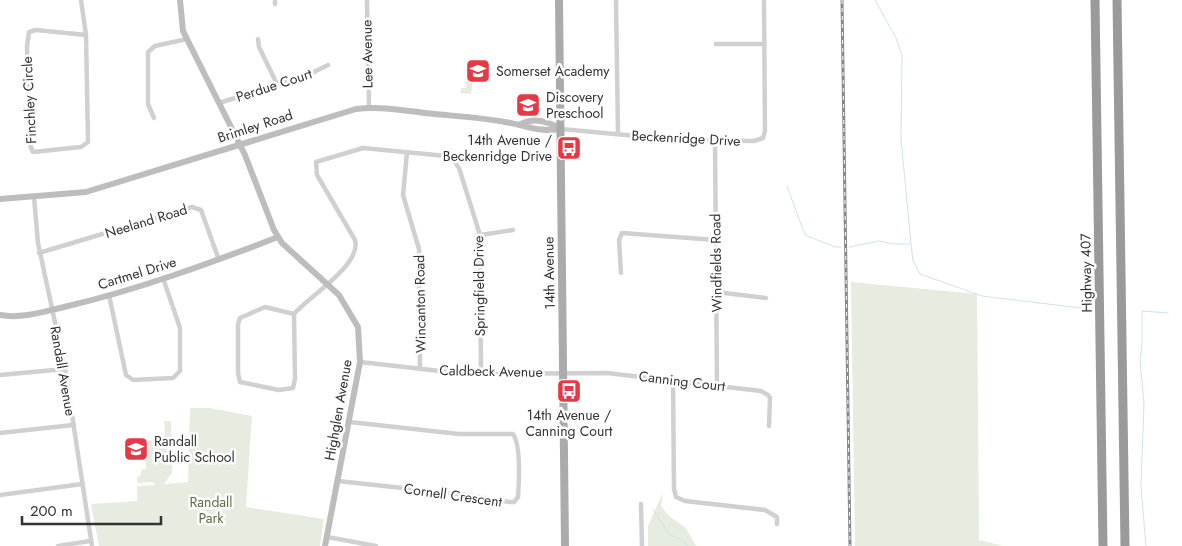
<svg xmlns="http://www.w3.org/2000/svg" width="1182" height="546" font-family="Jost,sans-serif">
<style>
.green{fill:#e6ecdf}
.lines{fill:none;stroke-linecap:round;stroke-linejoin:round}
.stream{stroke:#cfe2ee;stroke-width:1}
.street{stroke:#d0d0d0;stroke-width:4.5}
.secondary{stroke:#bdbdbd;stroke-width:6}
.primary{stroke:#ababab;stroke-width:8}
.highway{stroke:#9a9a9a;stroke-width:9}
.rail-casing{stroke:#888;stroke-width:3}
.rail{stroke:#fff;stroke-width:1;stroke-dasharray:4;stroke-linecap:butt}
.labels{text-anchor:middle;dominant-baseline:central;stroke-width:5;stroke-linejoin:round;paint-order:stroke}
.street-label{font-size:14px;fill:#333;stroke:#fff}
.poi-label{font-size:14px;fill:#333;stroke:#fff;text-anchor:start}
.park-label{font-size:14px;fill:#56703f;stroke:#fff}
</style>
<rect width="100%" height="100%" fill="#fff"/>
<!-- green -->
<g class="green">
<polygon points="473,63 481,64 481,81 473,81 471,94 460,93 461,88 466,88 467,65 472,65"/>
<polygon points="851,282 977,294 979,540 1004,546 855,546"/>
<polygon points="190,408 210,408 252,416 246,507 324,519 320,546 99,546 91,504 137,501 137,486 155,485 153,482 137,483 137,477 140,476 142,469 146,469 145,441 163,439 165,435 164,421 171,421 172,473 164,484 188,482"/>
<polygon points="663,492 661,506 669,516 686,528 696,546 648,546 648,526"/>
</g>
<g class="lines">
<!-- stream -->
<g class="stream">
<polyline points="875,0 896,38 902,55 901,139 911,244 913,261 920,274 982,296 1081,308"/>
<polyline points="787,186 805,235 835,247 841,247"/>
<polyline points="849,247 879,241 893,244 910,244"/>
<polyline points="653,510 670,535 683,540 687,546"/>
<polyline points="1146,546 1141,487 1144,403 1140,360 1142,345 1142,311 1168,313"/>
</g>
<!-- street -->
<g class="street">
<polyline points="81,0 86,35 88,142 81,147 33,152 30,145 27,46 29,32 36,30 86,35"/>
<polyline points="275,0 275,4"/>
<polyline points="367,0 369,107"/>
<polyline points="616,0 618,134"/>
<polyline points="258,39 259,47 277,84"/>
<polyline points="716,44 764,44"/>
<polyline points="219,103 308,75 328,65"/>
<polyline points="154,118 148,104 148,52 155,46 187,39"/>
<polyline points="561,129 680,140 754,141 763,138 765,131 764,0"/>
<polyline points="715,141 717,385"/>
<polyline points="407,152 403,195 419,249 420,369"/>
<polyline points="34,197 38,243 65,369 92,546"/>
<polyline points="480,235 513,230"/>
<polyline points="39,253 192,207 201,210 219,260"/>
<polyline points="621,273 619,240 622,233 716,240"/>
<polyline points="716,292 766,298"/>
<polyline points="109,295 126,375 133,380 173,378 180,371 180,328 163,278"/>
<path d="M294,314L265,307L240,318L238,324V373L240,382L279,390L293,388L295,378L294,314C309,296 362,265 355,240L317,175L316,162L363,148L446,156L452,158L459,168L480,235L481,372"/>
<polyline points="360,362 467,374 607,373 761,391 768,395 770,398 769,426"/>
<polyline points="0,375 65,369"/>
<polyline points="673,380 674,489 676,497 685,501 765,510 777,517 777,524"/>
<polyline points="0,433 73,425"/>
<path d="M338,481L467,495L509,502H514L518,497C519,482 521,445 513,434H459L350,422"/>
<polyline points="0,495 82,484"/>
<polyline points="641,504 642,546"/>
<polyline points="327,537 376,546"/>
<polyline points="58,546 90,541"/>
</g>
<!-- secondary -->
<g class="secondary">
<polyline points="180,0 183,31 245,155 274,230 282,243 339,295 358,327 360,362 325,546"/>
<path d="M521,124C534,117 549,122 561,129"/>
<path d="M0,199L86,192L356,109C379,106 402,110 425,113C451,116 478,117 505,122C525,125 540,133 561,129"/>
<path d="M0,315C21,319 43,312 64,307C137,290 208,264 278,237"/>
</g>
<!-- primary -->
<polyline class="primary" points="559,0 565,546"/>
<!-- highway -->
<g class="highway">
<polyline points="1095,0 1103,546"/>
<polyline points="1117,0 1125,546"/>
</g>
<defs>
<polyline id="rail" points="842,0 850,546"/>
</defs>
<!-- rail casing -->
<use href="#rail" class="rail-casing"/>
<!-- rail -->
<use href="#rail" class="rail"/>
</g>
<!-- icons -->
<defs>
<symbol id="school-square" viewBox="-11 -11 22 22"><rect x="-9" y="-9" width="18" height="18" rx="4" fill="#e63946" stroke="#fff"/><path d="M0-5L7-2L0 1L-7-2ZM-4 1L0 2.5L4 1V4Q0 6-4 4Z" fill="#fff"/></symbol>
<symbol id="bus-square" viewBox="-11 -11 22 22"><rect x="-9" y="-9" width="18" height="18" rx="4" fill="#e63946" stroke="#fff"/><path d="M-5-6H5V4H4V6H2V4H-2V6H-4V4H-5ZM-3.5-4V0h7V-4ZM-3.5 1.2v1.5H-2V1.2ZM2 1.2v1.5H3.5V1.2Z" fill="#fff"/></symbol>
</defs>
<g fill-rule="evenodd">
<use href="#school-square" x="464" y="57" width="28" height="28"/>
<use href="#school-square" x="514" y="91" width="28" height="28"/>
<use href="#bus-square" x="555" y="134" width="28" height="28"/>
<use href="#bus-square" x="555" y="377" width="28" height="28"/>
<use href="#school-square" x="122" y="435" width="28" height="28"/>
</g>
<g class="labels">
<!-- street labels -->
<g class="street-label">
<text transform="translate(367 54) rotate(-91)">Lee Avenue</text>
<text transform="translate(274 85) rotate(-18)">Perdue Court</text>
<text transform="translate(29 100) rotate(-93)">Finchley Circle</text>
<text transform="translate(255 126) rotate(-18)">Brimley Road</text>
<text transform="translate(686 138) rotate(3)">Beckenridge Drive</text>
<text transform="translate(146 221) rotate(-17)">Neeland Road</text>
<text transform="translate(716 263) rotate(-91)">Windfields Road</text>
<text transform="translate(137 273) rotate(-17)">Cartmel Drive</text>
<text transform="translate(549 273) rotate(-91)">14th Avenue</text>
<text transform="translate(1086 273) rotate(-91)">Highway 407</text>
<text transform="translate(479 286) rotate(-91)">Springfield Drive</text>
<text transform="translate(420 304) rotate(-91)">Wincanton Road</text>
<text transform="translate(63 371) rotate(80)">Randall Avenue</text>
<text transform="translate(491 371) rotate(1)">Caldbeck Avenue</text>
<text transform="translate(682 381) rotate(7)">Canning Court</text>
<text transform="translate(338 410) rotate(-80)">Highglen Avenue</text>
<text transform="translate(453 495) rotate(8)">Cornell Crescent</text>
</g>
<!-- poi labels -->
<g class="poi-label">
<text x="496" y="71">Somerset Academy</text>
<text x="546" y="97">Discovery<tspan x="546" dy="16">Preschool</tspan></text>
<text x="552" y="140" text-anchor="end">14th Avenue /<tspan x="552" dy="16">Beckenridge Drive</tspan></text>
<text x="569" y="415" text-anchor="middle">14th Avenue /<tspan x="569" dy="16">Canning Court</tspan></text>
<text x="154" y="441">Randall<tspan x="154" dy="16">Public School</tspan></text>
</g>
<!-- park labels -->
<g class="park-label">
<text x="211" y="502">Randall<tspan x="211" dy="16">Park</tspan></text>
</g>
</g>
<!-- scale -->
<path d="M22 516v8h139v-8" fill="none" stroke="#333333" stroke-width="2.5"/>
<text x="30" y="516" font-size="15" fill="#333333" stroke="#ffffff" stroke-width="4" paint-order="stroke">200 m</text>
</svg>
